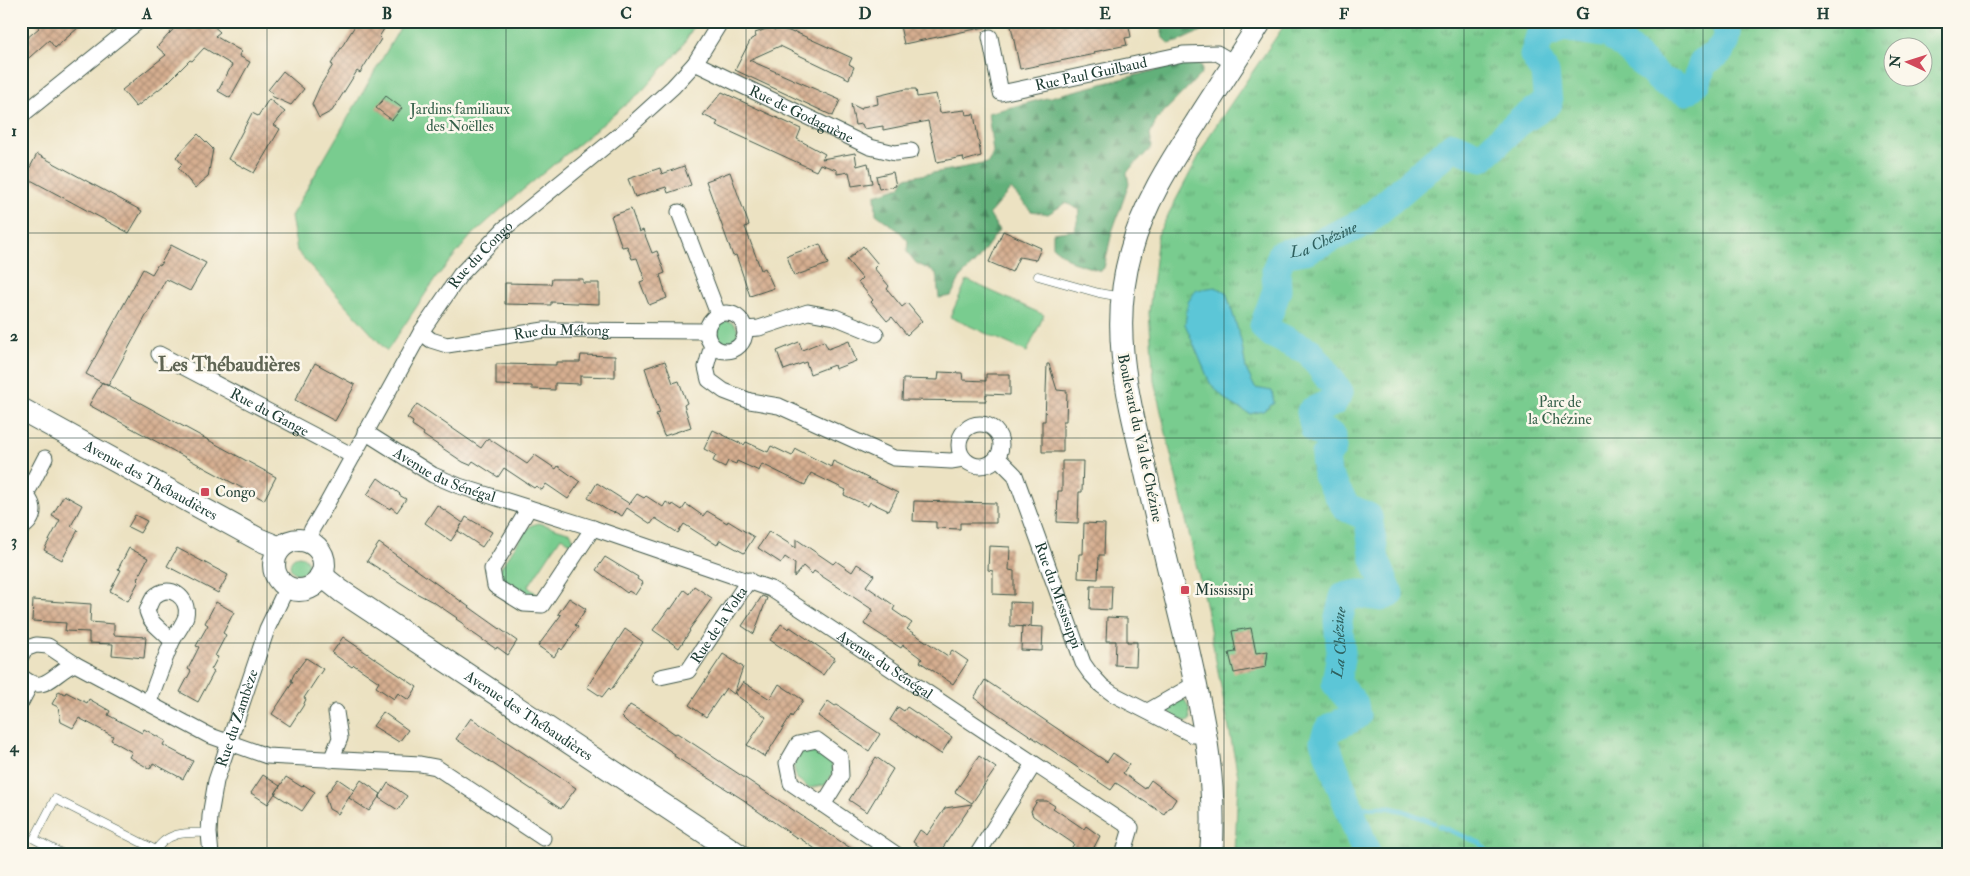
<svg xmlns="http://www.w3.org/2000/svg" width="1970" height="876" font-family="'IM FELL Double Pica',serif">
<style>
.green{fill:#79cc8f;stroke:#4c8462}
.forest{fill:url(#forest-firs);stroke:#407657}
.park{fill:url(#park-tufts);stroke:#4c8462;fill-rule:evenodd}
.water{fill:#5cc6d7;stroke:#3e8286}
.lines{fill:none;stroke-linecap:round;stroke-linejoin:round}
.stream{stroke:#5cc6d7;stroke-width:5}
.river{stroke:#5cc6d7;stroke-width:29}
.building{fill:url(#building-cross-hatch)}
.lane-casing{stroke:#3e5649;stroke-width:9}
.street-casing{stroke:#3e5649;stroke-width:17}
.secondary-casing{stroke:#3e5649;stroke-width:24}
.lane{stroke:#fff;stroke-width:8}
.street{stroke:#fff;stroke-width:15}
.secondary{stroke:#fff;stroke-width:22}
.grid{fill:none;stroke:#1f3d34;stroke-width:1;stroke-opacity:0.55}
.poi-dot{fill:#d1495b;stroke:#fbf7ec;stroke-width:2}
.labels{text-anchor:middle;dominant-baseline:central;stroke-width:5;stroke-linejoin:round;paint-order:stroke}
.street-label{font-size:15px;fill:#1f3d34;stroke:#fbf7ec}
.park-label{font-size:15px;fill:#36614b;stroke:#fbf7ec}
.poi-label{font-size:15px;fill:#1f3d34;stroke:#fbf7ec;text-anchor:start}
.water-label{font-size:16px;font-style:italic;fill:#2e5f5d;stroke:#fbf7ec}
.district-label{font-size:20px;font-weight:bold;fill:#5f6554;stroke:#fbf7ec}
.neatline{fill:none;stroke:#1f3d34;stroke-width:2}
.grid-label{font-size:16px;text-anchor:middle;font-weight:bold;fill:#1f3d34}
</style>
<defs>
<pattern id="forest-firs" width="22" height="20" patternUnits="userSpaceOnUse" patternTransform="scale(1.25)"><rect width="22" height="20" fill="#62b07a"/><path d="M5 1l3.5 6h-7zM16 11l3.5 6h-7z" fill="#509065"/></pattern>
<pattern id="park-tufts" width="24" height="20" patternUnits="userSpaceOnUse" patternTransform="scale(1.25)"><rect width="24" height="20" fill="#79cc8f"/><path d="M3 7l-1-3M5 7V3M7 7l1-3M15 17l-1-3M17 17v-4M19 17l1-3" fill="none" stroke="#63a776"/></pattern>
<pattern id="building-cross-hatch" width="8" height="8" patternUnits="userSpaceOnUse" patternTransform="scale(1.25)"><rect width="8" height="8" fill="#d6ae90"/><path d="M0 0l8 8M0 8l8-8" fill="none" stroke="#ad8f76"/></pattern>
</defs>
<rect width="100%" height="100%" fill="#fbf7ec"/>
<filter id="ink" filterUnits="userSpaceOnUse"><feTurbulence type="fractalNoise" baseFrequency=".02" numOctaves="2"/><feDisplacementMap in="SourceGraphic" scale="10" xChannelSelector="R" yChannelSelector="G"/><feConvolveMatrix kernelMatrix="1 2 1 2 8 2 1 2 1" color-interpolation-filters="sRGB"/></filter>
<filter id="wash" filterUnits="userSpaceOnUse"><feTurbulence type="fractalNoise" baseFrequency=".0096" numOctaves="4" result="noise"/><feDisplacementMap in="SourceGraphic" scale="20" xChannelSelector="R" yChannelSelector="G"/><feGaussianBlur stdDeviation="1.12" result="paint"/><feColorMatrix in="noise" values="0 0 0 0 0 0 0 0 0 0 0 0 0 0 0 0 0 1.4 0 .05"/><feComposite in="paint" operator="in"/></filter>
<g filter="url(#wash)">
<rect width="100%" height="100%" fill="#ece2c2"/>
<!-- green -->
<g class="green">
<polygon points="404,21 697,21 681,48 641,92 518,194 470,237 436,278 387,351 297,251 291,216"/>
<polygon points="967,280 1044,315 1027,352 950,317"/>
<circle cx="726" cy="333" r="12"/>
<polygon points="539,523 571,533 574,541 572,544 561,537 528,587 538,595 536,597 528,599 500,580 498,572 526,530 532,525"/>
<circle cx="299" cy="565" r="9"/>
<path d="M1185,700L1189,708L1190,720L1187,722L1173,716L1169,711C1170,705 1179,700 1185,700Z"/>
<polygon points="816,748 831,759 833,773 825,785 809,788 796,778 793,763 802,751"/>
</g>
<!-- forest -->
<g class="forest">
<polygon points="1160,21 1224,21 1177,42 1169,44 1163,38"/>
<path d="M1192,61L1202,66V73L1157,119L1150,134L1152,147C1144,157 1134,162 1127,173L1129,184L1112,232L1104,268L1101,271L1072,262L1053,247V233L1075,230L1080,210L1066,203L1048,214L1031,211L1011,189L989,214L999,230L976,262L960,278L951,296L939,298L936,273L916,263L907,252L908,241L900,232L876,214L875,195L900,187L905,178L988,163L993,152L988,113Z"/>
</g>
<!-- park -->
<path class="park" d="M1287,21H1949V855H1235L1238,776L1205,603L1154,381L1149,313L1158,234L1211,133ZM1892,48H1922V78H1892Z"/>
<!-- water -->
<polygon class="water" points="1215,287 1226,292 1241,340 1246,369 1255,388 1272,391 1274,403 1263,411 1250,414 1228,402 1210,383 1185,324 1188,302 1196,290"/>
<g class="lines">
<!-- stream -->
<g class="stream">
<polyline points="1350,808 1386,807 1404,811 1434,823"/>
<polyline points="1439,826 1480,843 1490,855"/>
</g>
<!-- river -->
<path class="river" id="s1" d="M1367,855L1324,741L1328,730C1337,723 1347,722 1356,716L1354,704L1336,683L1341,653L1338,621L1344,597L1359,594L1381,597L1389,594L1375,559L1368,517L1346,507L1327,475L1325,456L1332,448V436L1315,430L1311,412L1333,402L1339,392L1310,352L1269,332L1264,326L1277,290L1276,271L1282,254L1305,250L1365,222L1453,146L1482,157L1519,122L1548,103L1545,73L1534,55L1540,36L1563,27L1609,34L1625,46L1662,81L1686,91L1697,82L1703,62C1723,52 1729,44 1727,21"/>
</g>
<g id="blocks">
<!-- building -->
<g class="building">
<polygon points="33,21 86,21 55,48 49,40 21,65 21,43 39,28"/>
<polygon points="181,21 208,21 220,32 215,36 241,51 239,56 250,62 230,98 218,91 232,65 204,48 192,61 190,60 167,83 136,107 122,90 166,55 157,47"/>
<polygon points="358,21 389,21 379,37 381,39 360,73 357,71 332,111 319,118 312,104 320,86 333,65 331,64"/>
<polygon points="915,21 985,21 985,27 904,44 900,26"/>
<polygon points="1010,21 1128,21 1131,37 1125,38 1127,45 1094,52 1095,54 1020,69"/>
<polygon points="772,27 774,30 781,28 794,33 795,32 852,58 849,64 854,67 849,79 780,46 749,60 840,100 833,116 735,70 751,39 756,37 755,33"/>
<polygon points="283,71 304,89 291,105 271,96 273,93 268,90"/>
<polygon points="906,89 916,89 917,97 936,94 940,113 965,110 966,115 974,114 981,156 964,161 963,157 937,162 928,121 883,130 883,126 864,129 862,124 855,125 851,104 861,109 862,107 878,104 877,96"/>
<polygon points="722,92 801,129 797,139 825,154 822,159 855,153 857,166 868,163 872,183 852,186 849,172 837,174 837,170 820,164 816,171 716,125 718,122 703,115"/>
<polygon points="386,96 402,108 392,120 376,108"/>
<polygon points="269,99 285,112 274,125 280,129 254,173 228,159 252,113 258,116"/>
<polygon points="198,134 213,149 208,177 195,188 178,168 182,164 176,157"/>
<polygon points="37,154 142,211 129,233 25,177"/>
<polygon points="684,166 691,185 668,193 666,187 635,197 628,179 660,168 662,174"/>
<polygon points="730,172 749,225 745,227 761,270 765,268 774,288 750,296 736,255 733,256 706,181"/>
<polygon points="893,172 896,186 879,189 876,176"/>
<polygon points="631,209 639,232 643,230 652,253 657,251 665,273 660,275 667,298 649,305 640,282 645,280 637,258 632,259 627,246 622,247 611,216"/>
<polygon points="1003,231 1041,248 1036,260 1019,257 1012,272 989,262"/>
<polygon points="820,244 828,264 794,276 787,256"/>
<polygon points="171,245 206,263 190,291 166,279 108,386 86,374 143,269 152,274 158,264 160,265"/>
<polygon points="863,246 878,264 874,268 889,286 887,289 902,307 907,303 922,321 907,335 892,317 887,321 871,302 873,300 858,282 862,278 847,260"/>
<polygon points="552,279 583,279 583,283 599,283 599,304 551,302 551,305 505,304 505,283 551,284"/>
<polygon points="824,341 828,349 849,341 856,361 835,369 834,365 810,374 806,362 784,370 777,351 799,342 802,350"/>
<polygon points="581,355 615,356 615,377 580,376 580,384 555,383 555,390 532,389 532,386 496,385 496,364 556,365 556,362 580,362"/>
<polygon points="665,361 673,383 679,381 687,403 684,405 691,427 664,436 656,414 660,413 645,368"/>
<polygon points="315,363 355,385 335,421 295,400"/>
<polygon points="1047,364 1049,364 1057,390 1067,391 1066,421 1063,421 1063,452 1042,452 1042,421 1045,421"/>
<polygon points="939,372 962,373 963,380 986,381 986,374 1010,374 1010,395 986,394 986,401 902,400 903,379 938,380"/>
<polygon points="102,382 276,477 264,500 89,405"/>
<polygon points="417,404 481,448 488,438 527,464 535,455 556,469 558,466 580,482 568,499 546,484 542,490 536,486 534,488 504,468 498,477 473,461 470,465 463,462 423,435 424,433 412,425 413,422 407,418"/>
<polygon points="713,430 744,445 746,442 768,452 771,446 792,456 796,449 831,467 833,461 898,493 889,511 870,502 868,506 844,495 846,490 811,473 805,485 762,464 759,471 737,461 736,464 728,461 725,467 713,461 716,455 704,449"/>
<polygon points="1062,461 1083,461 1082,492 1079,492 1078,523 1057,522 1058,491 1062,491"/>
<polygon points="378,478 400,494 399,495 406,499 397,512 391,507 390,509 367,495"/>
<polygon points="597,483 630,504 628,506 637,494 644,498 646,496 663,507 666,502 672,506 673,504 682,510 686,504 703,516 707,511 727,523 728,521 754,537 744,553 720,540 717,545 684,524 678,533 655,518 651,524 627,508 622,516 615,512 614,513 607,510 588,498"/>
<polygon points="64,495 82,505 71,526 78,530 62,560 44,550 60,520 52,516"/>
<polygon points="914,501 996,503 996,523 960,523 960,529 936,528 936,522 913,521"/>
<polygon points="437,505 463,523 466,517 492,532 482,547 458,531 462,524 451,541 425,523"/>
<polygon points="135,515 147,521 140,533 128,527"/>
<polygon points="1084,523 1105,524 1104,555 1099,555 1098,579 1078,578 1079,554 1083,554"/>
<polygon points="769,531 796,548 796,539 833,564 836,561 852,572 857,564 874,575 866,586 895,606 893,610 912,623 907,629 948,656 952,650 968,661 953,684 920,662 922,659 903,645 901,648 864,624 873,610 814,571 812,574 803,566 794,577 795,564 785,557 781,563 758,548"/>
<polygon points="379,543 517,641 508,655 497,647 496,649 464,627 465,625 456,619 457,618 435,603 418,594 367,561"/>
<polygon points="989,546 1010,547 1009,570 1014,571 1014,595 993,594 993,571 988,570"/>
<polygon points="129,548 148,558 137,579 139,581 128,601 110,591 121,570 118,569"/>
<polygon points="177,548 228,575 218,593 167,566"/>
<polygon points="605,557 638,577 637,579 643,583 635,595 629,591 627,593 596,570"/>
<polygon points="694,586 712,598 689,630 690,631 679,648 653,630 669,608 671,609 684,590 689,594"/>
<polygon points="1091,586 1112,586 1111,610 1090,609"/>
<polygon points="762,596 767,598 754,634 742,626"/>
<polygon points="569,598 586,609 575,625 578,627 562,650 560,648 554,657 538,646 561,615 558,614"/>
<polygon points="33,600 91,604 90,622 114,624 114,635 146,637 144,658 112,655 113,644 89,643 89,632 65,631 66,623 32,621"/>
<polygon points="216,602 234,612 223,633 226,635 215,656 218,657 211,670 214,672 198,702 180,692 191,671 188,669 199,647 196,646 208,625 205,623"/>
<polygon points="1010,602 1032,603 1031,627 1010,626"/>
<polygon points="1107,617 1127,618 1127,642 1137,642 1136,666 1115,665 1116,641 1106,641"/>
<polygon points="781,624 789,629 790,627 835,658 823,675 770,640"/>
<polygon points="1022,626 1043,627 1042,651 1021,650"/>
<polygon points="1251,628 1256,653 1268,651 1266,667 1234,673 1229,653 1236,652 1232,631"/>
<polygon points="625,629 643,642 611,690 609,688 602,697 587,687"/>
<polygon points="343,637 417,687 409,700 398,693 394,699 376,687 379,682 354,665 352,667 332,653"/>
<polygon points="723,654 743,667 734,694 726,688 706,717 689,705"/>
<polygon points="306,658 323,669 304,698 306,699 303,706 290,726 272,714 293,682 291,681 294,674"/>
<polygon points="985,680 1107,762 1113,753 1129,764 1123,773 1145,789 1151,780 1176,799 1171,807 1168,808 1164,814 1116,783 1111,790 989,708 974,698"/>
<polygon points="743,682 770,699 779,684 803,700 792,717 791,715 765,757 747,745 766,717 735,694"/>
<polygon points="59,691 65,694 66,692 87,703 89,699 110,711 108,715 142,733 144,729 165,741 163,745 193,761 183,779 153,763 150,769 129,757 132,752 111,740 113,736 79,718 73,728 61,722 58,707 52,704"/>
<polygon points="828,701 835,706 837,705 880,734 869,751 818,716"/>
<polygon points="630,705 648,715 675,734 677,733 861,855 824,855 798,837 797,838 746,803 747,802 685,763 674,756 675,754 627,722 622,717"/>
<polygon points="898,707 904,711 907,707 952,737 941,754 890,720"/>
<polygon points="383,712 408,730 399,742 373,726"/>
<polygon points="471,718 576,788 561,809 456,739"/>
<polygon points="979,756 996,768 972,803 955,792"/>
<polygon points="876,757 893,769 867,812 849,800"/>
<polygon points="263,775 280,786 268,804 251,793"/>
<polygon points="286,777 302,787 304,785 315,792 302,811 275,794"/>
<polygon points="338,779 354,790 338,814 329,809 325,796"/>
<polygon points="361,780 381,794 369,811 349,798"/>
<polygon points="388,783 407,796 398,810 379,798"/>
<polygon points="1037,801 1047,801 1055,806 1053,808 1084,829 1086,826 1100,836 1090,855 1067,855 1074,844 1033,816 1031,811"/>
<polygon points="972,804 938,855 931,855 913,842 920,830 927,835 945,808"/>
</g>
</g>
</g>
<g filter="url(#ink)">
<use href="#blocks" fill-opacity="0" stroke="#3e5649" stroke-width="1"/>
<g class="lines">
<defs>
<g id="lane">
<polyline points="1038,276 1099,293 1121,297"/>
<polyline points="65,855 34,839 55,799 156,850"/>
<path d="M153,855C165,831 186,832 209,833"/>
</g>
<g id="street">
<path id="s2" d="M990,37L1001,93L1183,54L1217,53L1234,63"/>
<path id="s3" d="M695,63L870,147L895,153L911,151"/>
<polyline points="21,116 139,21"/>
<polyline points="679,212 718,314"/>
<circle cx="726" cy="332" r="19"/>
<polyline points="744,329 759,328 808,312 835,317 876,334"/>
<path id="s4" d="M421,332L431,340L447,345L544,330L707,331"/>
<polyline points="712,345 706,367 709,380 724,391 750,401 779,406 894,458 951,461 963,459"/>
<path id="s5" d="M159,354L353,456"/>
<circle cx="980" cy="445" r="21"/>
<path id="s6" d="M365,432L433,475L459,486L593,528L771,589L1131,828L1123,855"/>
<path id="s7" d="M998,458L1015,475L1083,663L1090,673L1102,686L1113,694L1193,735H1206"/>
<path d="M21,492C37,501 37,520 21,528"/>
<polyline points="23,493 30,487 45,458"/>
<polyline points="529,508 492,569 495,586 524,604 542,605 593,528"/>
<path id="s8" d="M307,541L312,529L325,507L421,332L460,275L505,228L630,126L673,87L695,63L721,21"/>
<polyline points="21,656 25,649 36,645 48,646 75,664 208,735 267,756 420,764 436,767 543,838"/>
<path d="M21,676C45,698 55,670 75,664"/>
<path id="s9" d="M660,677L688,671L749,580"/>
<polyline points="21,702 31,683"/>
<path d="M149,702C156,683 163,663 171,644C175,634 183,626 186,616C190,598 169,582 154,597C151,600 149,607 147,611C151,626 164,630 172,642"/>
<polyline points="1148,711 1195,684"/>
<polyline points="331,760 340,738 336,712"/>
<polyline points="823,805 841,776 840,757 817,740 798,744 787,763 791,783 897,855"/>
<path id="s10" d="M211,855L209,833L210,816L216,781L267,629L287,587"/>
<polyline points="977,855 1034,764"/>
</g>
<g id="secondary">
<path id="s11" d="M21,409L258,539L280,548"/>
<circle cx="299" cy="565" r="25"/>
<path id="s12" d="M321,575L341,591L739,855"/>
<path d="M1211,855C1218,779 1201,706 1184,632C1171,579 1158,526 1146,473C1128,397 1109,329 1131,251C1144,203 1170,163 1197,121C1218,88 1240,55 1261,21"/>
</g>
</defs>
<!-- lane casing -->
<use href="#lane" class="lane-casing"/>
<!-- street casing -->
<use href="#street" class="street-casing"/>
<!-- secondary casing -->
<use href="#secondary" class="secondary-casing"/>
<!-- lane -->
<use href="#lane" class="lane"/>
<!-- street -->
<use href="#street" class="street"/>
<!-- secondary -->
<use href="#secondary" class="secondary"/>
</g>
</g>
<!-- grid -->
<path class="grid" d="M267,21V855M506,21V855M746,21V855M985,21V855M1224,21V855M1464,21V855M1703,21V855M21,233H1949M21,438H1949M21,643H1949"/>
<!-- markers -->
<g class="poi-dot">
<rect x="200" y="487" width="10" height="10" rx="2.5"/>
<rect x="1180" y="585" width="10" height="10" rx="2.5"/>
</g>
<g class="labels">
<!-- street labels -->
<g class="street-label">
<text stroke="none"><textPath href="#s2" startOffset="149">Rue Paul Guilbaud</textPath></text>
<text stroke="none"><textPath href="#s3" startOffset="118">Rue de Godaguène</textPath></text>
<text stroke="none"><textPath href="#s8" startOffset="336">Rue du Congo</textPath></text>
<text stroke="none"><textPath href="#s4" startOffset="145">Rue du Mékong</textPath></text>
<text stroke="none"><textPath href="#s5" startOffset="125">Rue du Gange</textPath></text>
<text transform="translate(1140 438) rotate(78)">Boulevard du Val de Chézine</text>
<text stroke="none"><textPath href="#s6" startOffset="91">Avenue du Sénégal</textPath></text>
<text stroke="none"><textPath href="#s11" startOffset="148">Avenue des Thébaudières</textPath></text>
<text stroke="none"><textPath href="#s7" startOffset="152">Rue du Mississippi</textPath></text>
<text stroke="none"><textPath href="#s9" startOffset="84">Rue de la Volta</textPath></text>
<text stroke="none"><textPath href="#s6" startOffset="574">Avenue du Sénégal</textPath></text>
<text stroke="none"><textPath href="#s12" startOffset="251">Avenue des Thébaudières</textPath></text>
<text stroke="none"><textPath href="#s10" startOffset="141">Rue du Zambèze</textPath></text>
</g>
<!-- park labels -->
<g class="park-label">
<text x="460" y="109">Jardins familiaux<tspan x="460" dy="17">des Noëlles</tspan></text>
<text x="1560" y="402">Parc de<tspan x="1560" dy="17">la Chézine</tspan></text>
</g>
<!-- poi labels -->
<g class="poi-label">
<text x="215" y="492">Congo</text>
<text x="1195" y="590">Mississipi</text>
</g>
<!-- water labels -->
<g class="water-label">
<text stroke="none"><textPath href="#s1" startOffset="816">La Chézine</textPath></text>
<text stroke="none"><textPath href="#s1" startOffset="246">La Chézine</textPath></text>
</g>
<!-- district labels -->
<g class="district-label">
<text x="229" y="364">Les Thébaudières</text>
</g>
</g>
<!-- margin -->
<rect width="1970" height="876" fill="none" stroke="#fbf7ec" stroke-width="55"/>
<!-- north arrow -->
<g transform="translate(1908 62) rotate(274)"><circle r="24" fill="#fbf7ec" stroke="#a3ada2"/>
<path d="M0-4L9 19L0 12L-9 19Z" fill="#d1495b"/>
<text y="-8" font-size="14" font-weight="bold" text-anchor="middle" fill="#1f3d34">N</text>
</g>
<rect x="28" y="28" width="1914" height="820" class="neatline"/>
<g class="grid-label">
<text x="147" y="19">A</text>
<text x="387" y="19">B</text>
<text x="626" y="19">C</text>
<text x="865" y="19">D</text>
<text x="1105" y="19">E</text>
<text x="1344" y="19">F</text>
<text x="1583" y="19">G</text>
<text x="1823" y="19">H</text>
<text x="14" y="136">1</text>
<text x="14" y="341">2</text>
<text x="14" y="546">3</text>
<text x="14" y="752">4</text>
</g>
</svg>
